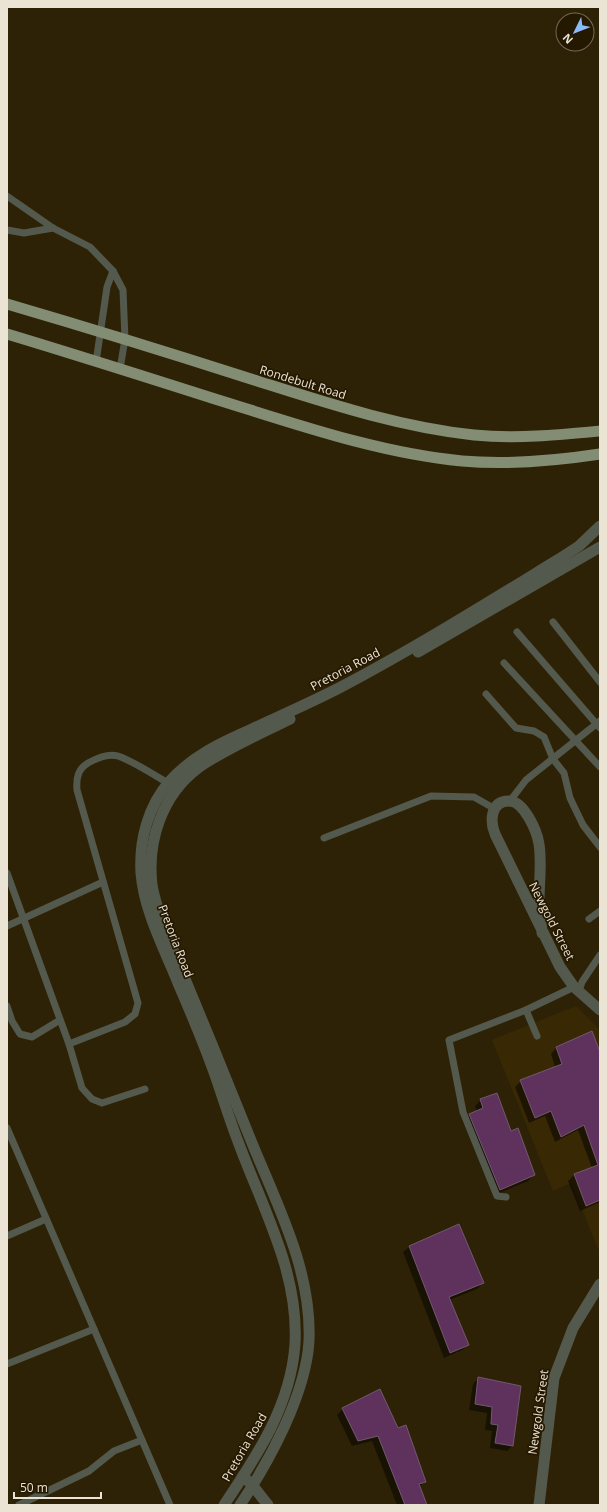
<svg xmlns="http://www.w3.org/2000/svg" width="607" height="1512" font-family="'Open Sans',sans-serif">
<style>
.built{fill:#382904}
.shadow{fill:#0007}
.building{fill:#5f325e;stroke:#70596f}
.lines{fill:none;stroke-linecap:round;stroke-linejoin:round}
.service{stroke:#53594c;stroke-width:7}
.minor{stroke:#53594c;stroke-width:11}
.tertiary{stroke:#53594c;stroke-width:11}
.primary{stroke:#828d74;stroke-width:11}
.labels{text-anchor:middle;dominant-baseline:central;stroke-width:3.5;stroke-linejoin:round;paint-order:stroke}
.street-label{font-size:12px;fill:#ebe3d3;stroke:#241800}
</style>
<rect width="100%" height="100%" fill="#2e2206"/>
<!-- built -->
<polygon class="built" points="576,1006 600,1030 600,1253 571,1183 553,1191 492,1040"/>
<!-- shadow -->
<g class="shadow">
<polygon points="556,1048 600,1055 600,1202 580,1211 568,1181 574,1175 592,1168 578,1130 555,1142 545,1116 529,1123 515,1087 521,1081 555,1067 551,1054"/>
<polygon points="481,1100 511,1132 534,1175 528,1181 494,1195 464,1120 470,1114 477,1112 475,1106"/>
<polygon points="458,1226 483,1283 477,1289 449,1300 468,1344 462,1350 444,1358 403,1252 409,1247"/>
<polygon points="479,1378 512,1446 507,1451 490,1448 492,1431 485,1430 487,1413 469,1410 473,1384"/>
<polygon points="343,1409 398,1430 425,1482 419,1487 426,1505 397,1505 372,1441 352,1446 337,1415"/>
</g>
<!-- building -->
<g class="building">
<polygon points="592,1031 600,1052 600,1200 586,1206 574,1174 598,1165 584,1125 561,1137 551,1111 535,1118 520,1080 562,1064 556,1047"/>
<polygon points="497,1093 511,1131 518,1128 535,1175 500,1190 469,1114 483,1108 480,1099"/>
<polygon points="459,1224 484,1283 449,1297 469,1345 450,1353 409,1246"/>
<polygon points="478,1377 521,1386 513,1446 495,1443 498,1425 491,1424 492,1407 475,1404"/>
<polygon points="380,1389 398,1428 406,1425 426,1482 419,1484 427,1505 405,1505 378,1436 358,1441 342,1408"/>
</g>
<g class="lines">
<!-- service -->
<g class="service">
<polyline points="7,196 53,228 90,247 113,271 123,290 125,339 120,369"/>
<polyline points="7,230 24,233 53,228"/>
<polyline points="96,362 107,287 113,271"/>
<polyline points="553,622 600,682"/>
<polyline points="517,632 600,728"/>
<polyline points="504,663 600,767"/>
<polyline points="486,694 516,728 534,731 544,737 553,759 564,773 570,798 583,825 600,847"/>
<polyline points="510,801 526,780 600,721"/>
<polyline points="324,838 431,796 474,797 495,809"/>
<polyline points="7,873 69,1044 82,1088 92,1099 102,1103 145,1089"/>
<polyline points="589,919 600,911"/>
<polyline points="7,926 103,882"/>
<polyline points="579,991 582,982 600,955"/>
<polyline points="7,1006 12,1021 20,1034 32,1037 60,1020"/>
<polyline points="537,1036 526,1010 574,987"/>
<path d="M69,1044L125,1022L135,1014L138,1003L77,790C76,778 78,769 88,763C97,758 108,753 118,756C135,762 152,774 168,783"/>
<polyline points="7,1128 170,1505"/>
<polyline points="506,1197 497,1196 463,1112 449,1040 526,1010"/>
<polyline points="7,1236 46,1219"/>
<polyline points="7,1364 94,1329"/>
<polyline points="19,1505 89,1471 114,1451 142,1440"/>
</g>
<!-- minor -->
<g class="minor">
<path d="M542,933C541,923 540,913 539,902C539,883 542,863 539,844C537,831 524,801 509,801C490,801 490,822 495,834L560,967L574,987L600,1010"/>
<polyline points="243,1476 253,1486 268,1505"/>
<polyline points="539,1505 554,1378 573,1328 600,1284"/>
</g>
<!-- tertiary -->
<g class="tertiary">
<polyline points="418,652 600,547"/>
<path d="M224,1505C257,1456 291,1405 295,1344C299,1273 263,1209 239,1144C230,1121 223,1098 215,1075C204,1044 191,1013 178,983C164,948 144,911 141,873C139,840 148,806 170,781C192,756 222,742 252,729C282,715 312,702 341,687C415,648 487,603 559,559L579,546L600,526"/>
<path d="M240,1505C269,1462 306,1394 309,1341C312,1269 276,1203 250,1138C221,1066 192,995 162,923C159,910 154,898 152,885C147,841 162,795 198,768C223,750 262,733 290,719"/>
</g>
<!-- primary -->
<g class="primary">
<path d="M7,304C89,328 170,353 251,379C324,402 398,427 474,435C517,439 558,435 600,431"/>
<path d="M7,334C77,355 146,377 215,399C296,424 378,453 462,461C508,465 554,461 600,454"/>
</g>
</g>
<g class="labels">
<!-- street labels -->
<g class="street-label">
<text transform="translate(303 382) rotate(17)">Rondebult Road</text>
<text transform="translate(345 669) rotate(-28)">Pretoria Road</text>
<text transform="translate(552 921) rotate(63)">Newgold Street</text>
<text transform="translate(176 941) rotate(69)">Pretoria Road</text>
<text transform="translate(538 1412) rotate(-82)">Newgold Street</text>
<text transform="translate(244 1447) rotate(-60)">Pretoria Road</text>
</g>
</g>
<!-- border -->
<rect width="607" height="1512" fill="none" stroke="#ebe3d3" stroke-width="16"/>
<!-- north arrow -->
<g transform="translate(575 32) rotate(227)"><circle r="19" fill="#241800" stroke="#746954"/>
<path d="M0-3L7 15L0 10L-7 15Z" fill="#8abafc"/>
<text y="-6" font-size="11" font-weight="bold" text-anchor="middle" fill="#ebe3d3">N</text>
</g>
<!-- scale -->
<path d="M14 1492v6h87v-6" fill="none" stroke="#ebe3d3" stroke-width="2"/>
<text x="20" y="1492" font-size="12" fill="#ebe3d3" stroke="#241800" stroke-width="3" paint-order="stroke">50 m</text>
</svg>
